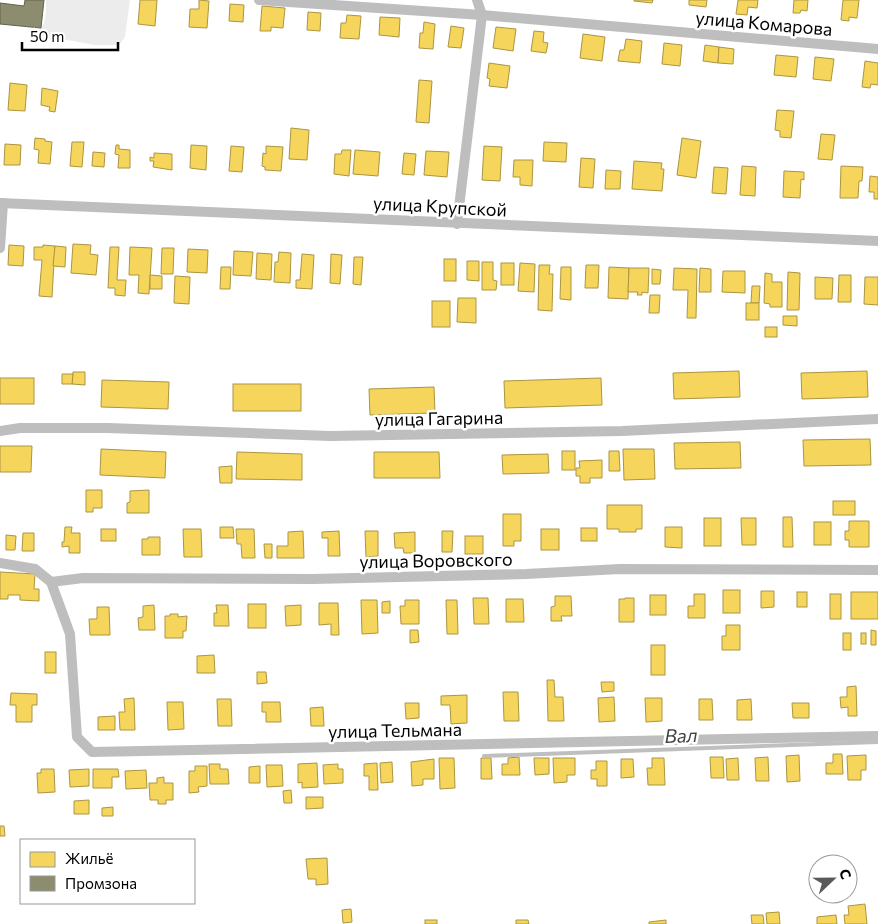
<svg xmlns="http://www.w3.org/2000/svg" width="878" height="924" font-family="Commissioner,sans-serif">
<style>
.green{fill:#ececec}
.homes{fill:#f6d55c;stroke:#ac9540}
.industry{fill:#8c8c6e;stroke:#62624d}
.lines{fill:none;stroke-linecap:round;stroke-linejoin:round}
.stream{stroke:#bfbfbf;stroke-width:4}
.street{stroke:#bebebe;stroke-width:10}
.labels{text-anchor:middle;dominant-baseline:central;stroke-width:5;stroke-linejoin:round;paint-order:stroke}
.street-label{font-size:18px;fill:#000;stroke:#fff}
.water-label{font-size:19px;font-style:italic;fill:#444;stroke:#fff}
</style>
<rect width="100%" height="100%" fill="#fff"/>
<!-- green -->
<path class="green" d="M46,0H130L125,37L119,45H94L35,34C47,27 46,12 46,0Z"/>
<!-- homes -->
<g class="homes">
<polygon points="140,0 157,0 155,26 138,24"/>
<polygon points="199,0 209,1 207,28 189,27 190,9 199,9"/>
<polygon points="634,0 653,0 652,3 634,1"/>
<polygon points="689,0 707,0 706,7 689,5"/>
<polygon points="738,0 758,0 757,8 748,7 747,15 736,14"/>
<polygon points="794,0 808,0 807,11 801,10 800,13 793,13"/>
<polygon points="843,0 859,0 857,18 849,17 849,21 841,20"/>
<polygon points="230,4 244,5 243,22 229,21"/>
<polygon points="262,6 285,8 283,28 271,27 271,31 260,31"/>
<polygon points="308,12 321,13 320,31 307,30"/>
<polygon points="347,15 361,16 359,39 340,38 341,23 346,23"/>
<polygon points="380,17 400,18 399,37 379,35"/>
<polygon points="424,22 435,24 433,49 419,48 420,33 423,33"/>
<polygon points="451,26 464,28 461,48 448,47"/>
<polygon points="496,27 516,29 513,51 493,48"/>
<polygon points="534,31 544,32 543,42 548,43 546,53 531,51"/>
<polygon points="583,34 605,37 602,61 580,58"/>
<polygon points="626,39 642,41 640,63 618,61 620,50 624,50"/>
<polygon points="664,43 682,45 680,66 662,64"/>
<polygon points="705,45 719,47 718,63 703,61"/>
<polygon points="719,47 734,49 733,64 718,63"/>
<polygon points="776,55 798,57 796,77 774,75"/>
<polygon points="815,57 834,59 831,81 813,79"/>
<polygon points="865,61 878,63 878,85 871,84 870,88 862,87"/>
<polygon points="489,63 510,66 507,88 489,86 490,79 487,78"/>
<polygon points="419,80 432,81 429,123 416,122"/>
<polygon points="10,83 27,85 25,111 8,110"/>
<polygon points="42,88 58,91 55,112 49,111 50,107 41,105"/>
<polygon points="777,110 794,111 791,138 780,137 780,131 775,130"/>
<polygon points="291,128 309,130 307,160 289,159"/>
<polygon points="821,134 835,135 832,160 818,159"/>
<polygon points="35,138 45,139 45,141 52,142 50,164 38,163 39,150 34,149"/>
<polygon points="682,138 701,141 696,178 677,175"/>
<polygon points="72,142 84,142 82,167 70,166"/>
<polygon points="544,142 567,143 566,162 543,161"/>
<polygon points="5,144 21,145 20,165 4,165"/>
<polygon points="116,145 119,145 119,149 130,150 130,168 118,168 119,155 115,154"/>
<polygon points="191,145 207,146 206,170 190,168"/>
<polygon points="231,146 244,147 242,172 229,171"/>
<polygon points="266,146 283,147 281,171 265,170 265,167 262,166 263,153 266,154"/>
<polygon points="484,146 502,147 500,181 482,180"/>
<polygon points="342,150 351,150 349,176 334,174 335,154 341,154"/>
<polygon points="355,150 380,152 378,176 353,174"/>
<polygon points="426,151 449,152 447,177 424,175"/>
<polygon points="93,152 105,153 104,167 92,166"/>
<polygon points="154,153 172,154 172,170 153,167 154,161 150,161 150,157 154,158"/>
<polygon points="404,153 416,154 414,175 402,174"/>
<polygon points="581,158 595,159 593,188 579,187"/>
<polygon points="514,160 533,160 532,186 520,185 520,177 513,177"/>
<polygon points="634,161 662,163 661,169 664,169 662,191 632,189"/>
<polygon points="742,166 756,167 755,196 740,195"/>
<polygon points="841,166 863,167 862,181 859,181 858,198 840,198"/>
<polygon points="714,167 728,168 726,194 712,193"/>
<polygon points="606,170 621,171 620,189 605,189"/>
<polygon points="784,171 804,172 804,180 801,179 800,198 783,197"/>
<polygon points="870,176 878,177 878,199 874,199 874,192 869,192"/>
<polygon points="73,244 91,245 90,254 98,255 96,275 71,273"/>
<polygon points="9,245 24,246 23,266 8,265"/>
<polygon points="43,245 55,246 52,297 39,296 42,260 34,260 34,247 43,247"/>
<polygon points="55,246 66,247 65,267 53,266"/>
<polygon points="110,247 119,247 117,280 126,280 125,296 115,295 115,288 108,288"/>
<polygon points="130,247 152,248 149,294 138,293 139,275 129,275"/>
<polygon points="162,248 174,248 173,274 161,274"/>
<polygon points="188,249 208,250 207,273 187,272"/>
<polygon points="234,251 253,252 251,276 233,275"/>
<polygon points="279,252 291,253 290,283 274,282 275,262 278,262"/>
<polygon points="257,253 272,254 271,280 256,279"/>
<polygon points="302,254 314,255 312,289 296,288 296,280 300,280"/>
<polygon points="331,254 342,255 340,284 330,283"/>
<polygon points="354,257 363,257 361,285 353,284"/>
<rect x="444" y="259" width="12" height="22"/>
<polygon points="467,261 479,261 479,281 467,280"/>
<polygon points="482,262 493,262 493,280 497,281 496,290 482,290"/>
<rect x="501" y="263" width="13" height="22"/>
<polygon points="520,263 535,264 534,292 518,291"/>
<polygon points="539,265 550,265 549,274 553,274 552,311 538,310"/>
<polygon points="586,265 599,265 598,288 585,288"/>
<polygon points="221,267 231,267 230,289 220,289"/>
<polygon points="561,267 571,267 571,300 560,299"/>
<polygon points="609,267 629,268 628,299 608,298"/>
<polygon points="629,268 649,268 648,293 642,292 642,295 637,295 638,292 628,292"/>
<polygon points="674,268 697,269 696,318 687,318 688,290 673,290"/>
<polygon points="700,268 711,269 711,292 699,292"/>
<polygon points="652,269 661,270 660,284 652,284"/>
<polygon points="723,271 745,271 745,293 722,292"/>
<polygon points="788,272 800,273 799,310 787,310"/>
<polygon points="765,273 772,274 772,282 782,282 782,307 770,307 770,304 764,303"/>
<polygon points="150,275 162,276 162,289 150,289"/>
<polygon points="839,275 851,275 851,302 838,302"/>
<polygon points="175,276 190,277 189,304 174,303"/>
<polygon points="815,277 833,278 832,299 815,299"/>
<polygon points="865,277 878,277 878,305 864,304"/>
<polygon points="752,286 760,286 759,303 751,303"/>
<polygon points="650,295 660,295 659,313 649,313"/>
<polygon points="458,298 476,298 476,323 457,322"/>
<rect x="432" y="301" width="18" height="26"/>
<rect x="746" y="303" width="13" height="17"/>
<polygon points="783,316 797,316 797,326 783,325"/>
<rect x="765" y="327" width="12" height="10"/>
<polygon points="739,371 740,397 674,399 673,373"/>
<polygon points="867,371 868,397 802,399 801,373"/>
<polygon points="73,372 85,372 85,385 72,384"/>
<polygon points="62,374 73,374 72,384 62,384"/>
<rect x="0" y="378" width="34" height="26"/>
<polygon points="601,378 602,405 505,408 504,381"/>
<polygon points="102,380 169,382 168,409 101,407"/>
<rect x="233" y="384" width="68" height="27"/>
<polygon points="434,387 435,413 370,415 369,389"/>
<polygon points="870,439 871,465 804,466 803,440"/>
<polygon points="740,442 741,468 675,469 674,443"/>
<polygon points="0,446 32,446 31,472 0,472"/>
<polygon points="101,449 166,452 165,478 100,475"/>
<polygon points="623,449 654,449 655,479 624,480"/>
<rect x="562" y="451" width="13" height="19"/>
<polygon points="609,451 619,451 620,471 609,471"/>
<polygon points="237,452 302,454 302,480 236,479"/>
<polygon points="374,452 439,452 440,478 374,478"/>
<polygon points="548,454 549,473 503,474 502,455"/>
<polygon points="602,460 602,478 590,478 590,483 580,483 580,476 576,476 576,468 580,468 579,461"/>
<polygon points="232,466 232,483 220,483 219,467"/>
<polygon points="86,490 102,490 102,508 93,508 93,512 86,512"/>
<polygon points="149,490 149,513 127,513 127,503 130,502 130,491"/>
<rect x="833" y="501" width="22" height="14"/>
<polygon points="607,505 642,505 642,529 636,529 636,532 619,532 619,529 607,529"/>
<polygon points="503,514 521,514 521,541 514,541 514,546 503,546"/>
<polygon points="783,517 792,517 793,547 783,547"/>
<rect x="704" y="518" width="17" height="28"/>
<polygon points="741,518 756,518 756,545 742,545"/>
<polygon points="849,521 869,521 869,547 849,547 849,540 845,540 845,531 849,531"/>
<rect x="814" y="522" width="17" height="23"/>
<polygon points="65,527 72,527 71,533 80,533 80,553 69,553 69,546 62,547 62,542 64,542"/>
<polygon points="220,527 233,527 234,538 220,538"/>
<polygon points="665,527 682,527 682,548 665,547"/>
<rect x="581" y="528" width="16" height="13"/>
<rect x="101" y="529" width="15" height="12"/>
<polygon points="183,529 201,529 202,557 184,557"/>
<polygon points="236,529 254,529 255,558 242,558 241,544 237,544"/>
<rect x="541" y="529" width="18" height="21"/>
<polygon points="303,531 304,558 277,558 277,546 288,546 288,532"/>
<polygon points="339,531 340,556 328,556 328,538 322,538 322,532"/>
<polygon points="365,531 378,531 378,556 366,557"/>
<polygon points="442,531 453,531 452,552 442,552"/>
<polygon points="415,532 415,553 404,553 403,548 395,548 394,533"/>
<polygon points="23,533 34,533 34,551 22,551"/>
<polygon points="6,535 16,536 15,550 6,550"/>
<rect x="465" y="536" width="18" height="18"/>
<polygon points="148,537 160,537 160,555 142,555 142,539 148,539"/>
<polygon points="264,544 272,544 272,558 265,558"/>
<polygon points="0,572 35,574 34,589 39,589 39,601 20,600 20,595 8,595 8,599 0,599"/>
<rect x="723" y="590" width="17" height="23"/>
<polygon points="761,591 774,591 774,607 761,608"/>
<rect x="797" y="592" width="10" height="15"/>
<rect x="851" y="592" width="27" height="27"/>
<polygon points="694,594 705,594 705,618 688,618 688,606 694,606"/>
<rect x="830" y="594" width="11" height="25"/>
<rect x="650" y="595" width="16" height="20"/>
<polygon points="555,596 571,596 572,616 561,616 562,621 551,621 551,607 555,606"/>
<polygon points="473,598 488,598 489,624 474,624"/>
<polygon points="625,598 634,598 634,622 619,622 619,599 625,599"/>
<polygon points="506,599 523,599 524,622 506,622"/>
<polygon points="361,600 377,600 378,633 362,634"/>
<polygon points="405,600 419,600 419,624 401,624 400,606 405,606"/>
<polygon points="446,600 457,600 458,634 447,634"/>
<polygon points="390,601 390,613 382,613 382,602"/>
<polygon points="319,603 338,603 339,635 331,635 331,624 319,625"/>
<rect x="248" y="604" width="18" height="24"/>
<polygon points="154,605 155,630 139,630 138,618 143,617 143,606"/>
<polygon points="216,605 228,605 229,626 214,626 214,613 217,613"/>
<polygon points="301,605 301,625 286,626 285,606"/>
<polygon points="97,607 109,607 110,635 90,635 89,619 97,619"/>
<polygon points="170,614 178,614 178,617 187,616 186,631 183,631 183,638 165,638 165,616 170,616"/>
<polygon points="726,625 740,625 740,650 722,650 722,636 726,636"/>
<polygon points="410,630 418,630 419,642 410,643"/>
<polygon points="871,630 876,631 876,645 871,645"/>
<rect x="843" y="633" width="8" height="17"/>
<rect x="861" y="633" width="5" height="11"/>
<rect x="651" y="645" width="14" height="30"/>
<rect x="45" y="652" width="11" height="21"/>
<polygon points="214,655 215,673 197,673 197,656"/>
<polygon points="257,672 266,672 267,683 257,684"/>
<polygon points="547,680 554,680 555,697 563,697 564,721 548,721"/>
<polygon points="601,682 614,682 614,691 602,692"/>
<polygon points="856,686 857,716 848,716 848,707 841,708 840,697 847,697 847,687"/>
<polygon points="503,692 518,692 519,721 504,721"/>
<polygon points="11,693 37,694 37,705 32,705 32,722 16,722 16,705 10,705"/>
<polygon points="467,695 467,723 451,724 450,705 441,705 441,696"/>
<polygon points="614,697 615,721 599,722 598,698"/>
<polygon points="134,698 135,730 120,730 119,712 125,712 124,699"/>
<polygon points="645,698 662,698 662,721 646,722"/>
<polygon points="217,699 231,699 232,726 218,726"/>
<polygon points="699,699 712,699 713,720 699,720"/>
<polygon points="751,699 752,720 737,720 737,700"/>
<polygon points="167,702 183,702 184,729 168,730"/>
<polygon points="262,702 280,702 281,722 266,722 266,712 262,712"/>
<polygon points="405,703 419,703 419,718 406,719"/>
<polygon points="792,703 809,703 809,718 793,718"/>
<polygon points="323,707 324,726 311,726 310,708"/>
<polygon points="115,716 115,730 98,730 98,717"/>
<polygon points="833,754 842,754 843,774 826,774 826,763 833,763"/>
<polygon points="799,755 800,781 787,782 786,756"/>
<polygon points="866,755 866,770 861,770 861,780 848,780 847,756"/>
<polygon points="519,757 520,775 502,775 502,764 508,764 508,758"/>
<polygon points="710,757 723,757 724,778 711,778"/>
<polygon points="768,757 769,781 756,781 755,758"/>
<polygon points="439,758 454,758 455,788 440,789"/>
<polygon points="481,758 491,758 492,779 481,779"/>
<polygon points="534,758 549,758 549,774 535,775"/>
<polygon points="553,758 575,758 575,775 567,775 567,782 554,783"/>
<polygon points="652,758 664,758 665,785 648,785 647,768 652,768"/>
<polygon points="738,758 739,780 727,780 726,759"/>
<polygon points="434,759 434,779 423,779 423,785 412,786 411,762"/>
<polygon points="621,759 633,759 634,777 621,778"/>
<polygon points="596,761 607,761 607,786 597,786 597,779 591,779 591,770 596,770"/>
<polygon points="392,762 393,782 381,783 380,763"/>
<polygon points="317,763 318,787 302,788 302,782 298,783 298,764"/>
<polygon points="377,763 378,790 369,790 369,776 364,776 364,764"/>
<polygon points="209,764 220,764 220,769 228,769 229,784 210,784"/>
<polygon points="338,764 338,769 343,769 343,783 324,784 323,765"/>
<polygon points="266,765 282,765 283,786 267,787"/>
<polygon points="195,766 207,766 207,786 198,787 199,792 189,793 189,771 195,771"/>
<polygon points="260,766 260,783 249,783 249,767"/>
<polygon points="41,769 54,769 55,792 38,793 37,773 41,773"/>
<polygon points="89,769 89,786 70,787 69,770"/>
<polygon points="93,769 118,769 119,777 112,777 112,788 93,788"/>
<polygon points="146,770 147,788 126,789 125,771"/>
<polygon points="164,777 164,783 173,783 173,800 166,800 166,804 158,804 158,800 150,800 149,783 157,783 157,778"/>
<polygon points="291,790 292,803 284,803 283,791"/>
<polygon points="306,797 323,797 323,808 306,809"/>
<polygon points="89,800 89,814 74,814 74,801"/>
<polygon points="113,807 113,816 102,816 102,808"/>
<polygon points="0,826 4,826 5,836 0,836"/>
<polygon points="327,858 328,884 316,885 316,879 308,879 306,859"/>
<polygon points="865,904 867,924 845,924 844,915 849,915 848,906"/>
<polygon points="351,909 352,922 343,923 342,910"/>
<polygon points="779,912 780,924 767,924 766,913"/>
<polygon points="751,915 763,915 764,924 752,924"/>
<polygon points="836,915 837,924 817,924 817,917"/>
<rect x="425" y="920" width="12" height="4"/>
<polygon points="516,920 528,920 529,924 516,924"/>
<polygon points="666,920 666,924 649,924 649,922"/>
</g>
<!-- industry -->
<polygon class="industry" points="25,0 44,0 41,28 0,24 0,3 24,6"/>
<g class="lines">
<!-- stream -->
<polyline class="stream" points="484,756 878,742"/>
<!-- street -->
<g class="street">
<polyline points="259,0 482,15 878,49"/>
<polyline points="0,203 878,241"/>
<polyline points="457,224 482,15 477,0"/>
<polyline points="0,248 3,203"/>
<polyline points="0,431 20,428 108,428 330,436 622,431 878,419"/>
<polyline points="0,563 35,569 51,582 70,634 77,737 92,752 878,736"/>
<polyline points="51,582 83,578 313,579 526,574 620,569 878,570"/>
</g>
</g>
<g class="labels">
<!-- street labels -->
<g class="street-label">
<text transform="translate(764 23) rotate(5)">улица Комарова</text>
<text transform="translate(440 206) rotate(3)">улица Крупской</text>
<text transform="translate(439 418) rotate(-1)">улица Гагарина</text>
<text transform="translate(436 560) rotate(-1)">улица Воровского</text>
<text transform="translate(395 730) rotate(-1)">улица Тельмана</text>
</g>
<!-- water labels -->
<g class="water-label">
<text transform="translate(681 735) rotate(-2)">Вал</text>
</g>
</g>
<!-- legend -->
<rect x="20" y="839" width="175" height="65" fill="#ffffff" stroke="#999999"/>
<rect x="30" y="852" width="25" height="15" fill="#f6d55c" stroke="#999999"/>
<text x="65" y="864" font-size="15" fill="#000000">Жильё</text>
<rect x="30" y="876" width="25" height="15" fill="#8c8c6e" stroke="#999999"/>
<text x="65" y="889" font-size="15" fill="#000000">Промзона</text>
<!-- north arrow -->
<g transform="translate(833 879) rotate(68)"><circle r="24" fill="#ffffff" stroke="#999999"/>
<path d="M0-4L9 19L0 12L-9 19Z" fill="#595959"/>
<text y="-8" font-size="14" font-weight="bold" text-anchor="middle" fill="#000000">С</text>
</g>
<!-- scale -->
<path d="M22 42v8h96v-8" fill="none" stroke="#000000" stroke-width="2.5"/>
<text x="30" y="42" font-size="15" fill="#000000" stroke="#ffffff" stroke-width="4" paint-order="stroke">50 m</text>
</svg>
